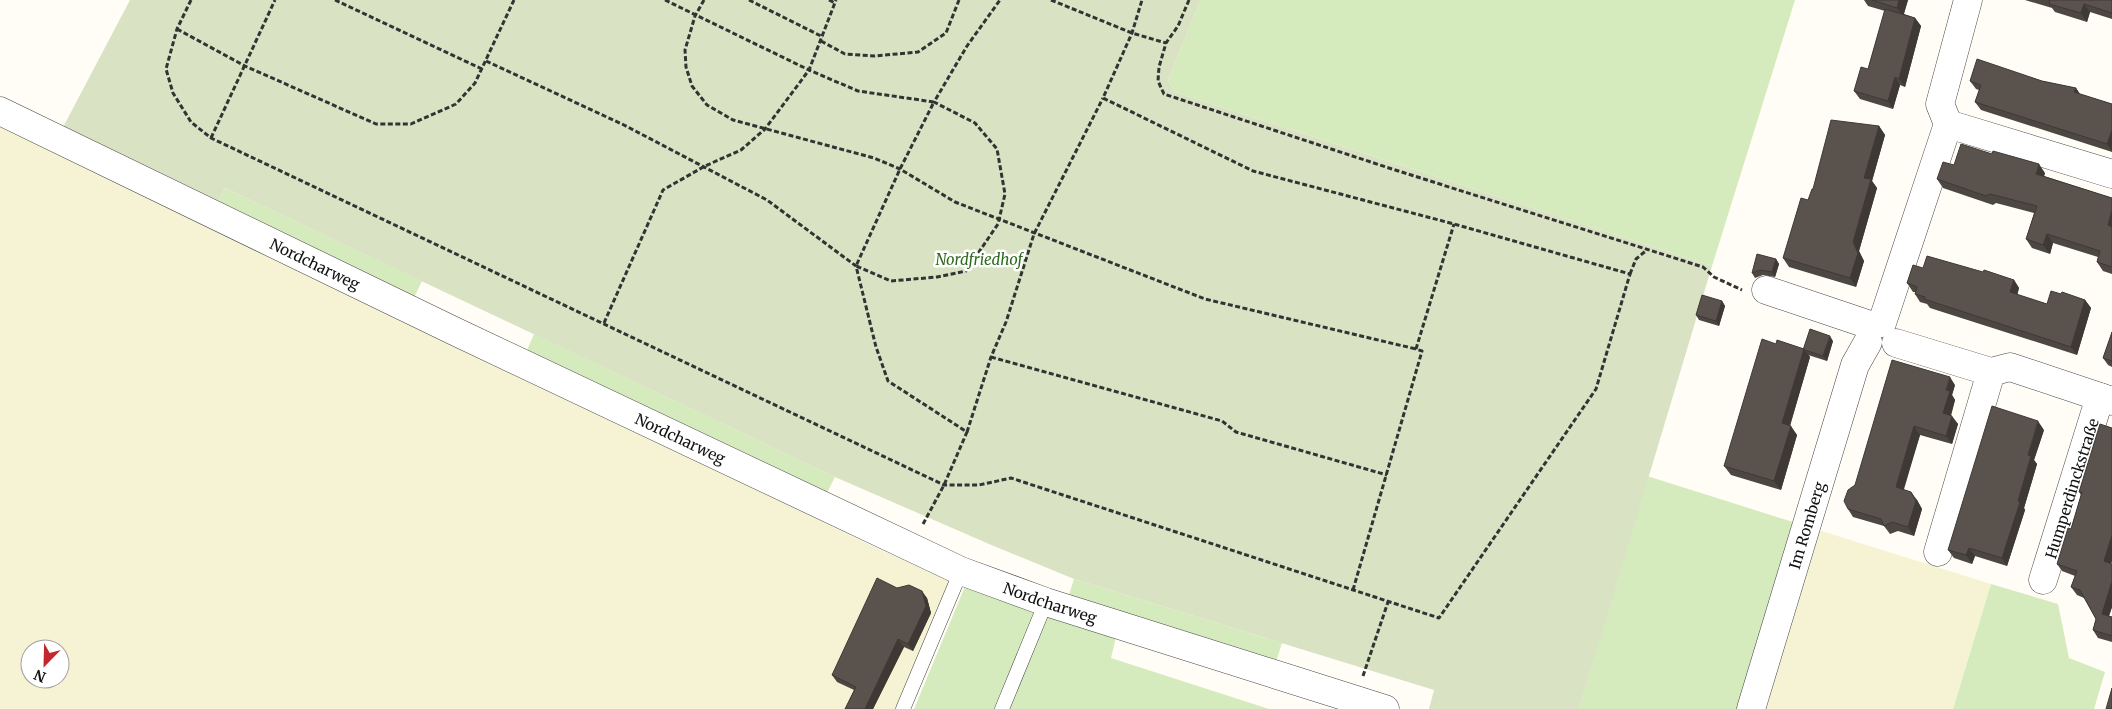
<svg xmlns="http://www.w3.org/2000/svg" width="2112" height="709" font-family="Merriweather,serif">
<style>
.farmland{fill:#f6f3d4;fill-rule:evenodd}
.green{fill:#d5ebbd}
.cemetery{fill:#d9e3c4}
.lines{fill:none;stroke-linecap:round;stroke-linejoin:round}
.service-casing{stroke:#444;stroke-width:15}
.minor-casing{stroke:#444;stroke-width:29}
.path{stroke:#333;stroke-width:3;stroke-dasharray:5 2.5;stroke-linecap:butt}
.service{stroke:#fff;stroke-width:14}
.minor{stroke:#fff;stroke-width:28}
.wall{fill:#4d4742}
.shaded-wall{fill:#3f3936}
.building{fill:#5a524d;stroke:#3f3936}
.labels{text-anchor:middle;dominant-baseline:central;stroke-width:5;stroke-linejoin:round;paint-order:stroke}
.park-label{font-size:15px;font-style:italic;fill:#2f6b1f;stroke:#fff}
.street-label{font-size:15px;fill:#111;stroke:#fff}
</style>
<rect width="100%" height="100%" fill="#fffdf5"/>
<!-- farmland -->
<g class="farmland">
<path d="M0,124L883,551L950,580L896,709H0ZM30,649H60V679H30Z"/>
<polygon points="1812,528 1991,584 1953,709 1758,709"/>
</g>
<!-- green -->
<g class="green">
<polygon points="1201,0 1795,0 1712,266 1175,92 1168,80"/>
<polygon points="225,188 422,281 412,302 215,208"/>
<polygon points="534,334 835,477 825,497 525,355"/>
<polygon points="1647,476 1793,522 1737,709 1579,709"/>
<polygon points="1074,579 1282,643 1275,665 1067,601"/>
<polygon points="966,584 1116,637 1111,658 1269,709 914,709"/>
<polygon points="1991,584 2058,604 2069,658 2105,672 2094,709 1953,709"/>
</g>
<!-- cemetery -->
<polygon class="cemetery" points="130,0 1201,0 1168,80 1175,92 1712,266 1579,709 1429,709 1434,690 1074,579 989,544 835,477 225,188 215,208 61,131"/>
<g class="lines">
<defs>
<g id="service">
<polyline points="903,709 961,571"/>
<polyline points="1002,709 1046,602"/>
</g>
<g id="minor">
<path id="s1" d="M0,111L452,330L961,571L1046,602L1385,709"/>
<polyline points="1948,124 2112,174"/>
<polyline points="1766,290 1873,326"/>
<polyline points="1882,323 1948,124 1940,104 1968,0"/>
<polyline points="1896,343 1991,372 2010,367 2112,401"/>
<polyline points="1938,552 1991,372"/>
<path id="s2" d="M2043,580L2100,397"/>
<path id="s3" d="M1751,709L1855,365L1868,342"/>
</g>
</defs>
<!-- service casing -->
<use href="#service" class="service-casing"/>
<!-- minor casing -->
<use href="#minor" class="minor-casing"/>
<!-- path -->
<g class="path">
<polyline points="191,0 177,29 166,69 173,93 191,122 211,138 944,485 979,485 1011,478 1439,618 1596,389 1630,274 1454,224 1253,171 1103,98 1132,33 1142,0"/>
<polyline points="335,0 482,69"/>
<polyline points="665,0 809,70 858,91 934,102 900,169 856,266 891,281 937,277 966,271 998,224 1005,194 997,149 975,123 934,102 967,46 1000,0"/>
<polyline points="704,0 695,16 685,50 686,67 692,86 707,105 733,120 874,158 900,169 955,202 1205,299 1416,349"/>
<polyline points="749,0 823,37"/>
<polyline points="829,0 835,3"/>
<polyline points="1051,0 1132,33 1166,43"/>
<polyline points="1189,0 1178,26 1166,43 1159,67 1158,81 1164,94 1392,169 1703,267 1714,277 1742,290"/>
<polyline points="177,29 245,66 376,124 411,124 456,104 475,83 514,0"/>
<polyline points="821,41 845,54 875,56 918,52 946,33 959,0"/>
<polyline points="486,61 624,125 767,200 856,266 876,347 888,381 967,432 944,485 922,526"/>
<polyline points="211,138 275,0"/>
<polyline points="1630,274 1636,259 1648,249"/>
<polyline points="604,323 663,190 705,166 741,150 765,129 809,70 836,0"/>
<polyline points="991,357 1222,421 1236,432 1387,475"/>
<polyline points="967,432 991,357 1006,322 1034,234 1103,98"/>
<polyline points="1353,590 1422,351 1416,349 1454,224"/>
<polyline points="1363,676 1388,602"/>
</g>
<!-- service -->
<use href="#service" class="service"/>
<!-- minor -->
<use href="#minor" class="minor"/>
</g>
<!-- wall -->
<g class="wall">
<polygon points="1864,0 1908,0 1904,14 1915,18 1921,26 1905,87 1900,85 1893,109 1860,99 1854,91 1868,69 1885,11 1868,6"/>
<polygon points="2025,0 2112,0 2112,19 2090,12 2087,22 2055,12 2052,8"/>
<polygon points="1970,81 2042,81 2076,88 2080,94 2112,104 2112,152 1981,110 1975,102 1979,90 1976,89"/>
<polygon points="1879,126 1885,135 1872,181 1877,188 1859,251 1864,261 1856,287 1789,267 1783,258 1813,189"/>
<polygon points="1954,165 2045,173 2044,176 2112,198 2112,274 2103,271 2097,262 2098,257 2053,243 2050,254 2032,248 2026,239 2034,213 1996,203 1993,205 1943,188 1937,179"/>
<polygon points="1776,259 1779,264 1775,277 1763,275 1755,278 1752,273"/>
<polygon points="1923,268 1983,272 2014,280 2019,288 2017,295 2047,304 2061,294 2085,300 2091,308 2077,355 1930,308 1927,304 1920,302 1915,294 1915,292 1913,292 1907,283"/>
<polygon points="1722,301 1725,306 1719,326 1699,320 1696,315"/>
<polygon points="2112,332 2112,367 2108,365 2103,358"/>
<polygon points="1833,341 1827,361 1808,355 1810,357 1790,426 1797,435 1781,490 1731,475 1724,466 1776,344 1804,349"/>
<polygon points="1955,385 1952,395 1955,400 1951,416 1958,424 1952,444 1920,435 1903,489 1917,500 1922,509 1914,536 1898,531 1890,534 1884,526 1853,517 1848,509 1855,485"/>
<polygon points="2112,428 2112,561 2111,564 2112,607 2109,616 2112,617 2112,642 2098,638 2093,630 2096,619 2084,598 2077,595 2071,587 2075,576 2062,571 2057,564 2071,529 2081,495 2079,492"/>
<polygon points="2044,430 2034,460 2037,464 2024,508 2025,510 2007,566 1975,556 1972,564 1954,558 1948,550"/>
<polygon points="897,588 927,598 931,613 913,651 904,647 873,709 845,709 854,690 837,682 832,675"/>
</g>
<!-- shaded-wall -->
<g class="shaded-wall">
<polygon points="1899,0 1908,0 1903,16 1897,8"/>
<polygon points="2084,4 2090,12 2087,22 2081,13"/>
<polygon points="1915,18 1921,26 1905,87 1899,79"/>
<polygon points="1895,77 1900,85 1893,109 1888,101"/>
<polygon points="2076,88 2081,96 2074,92"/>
<polygon points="1879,126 1885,135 1872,181 1877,188 1859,251 1864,261 1856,287 1850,278 1853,242 1864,178"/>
<polygon points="2112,130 2112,151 2107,144"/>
<polygon points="2039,164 2045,173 2042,183 2036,174"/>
<polygon points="2112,210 2112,231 2108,225"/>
<polygon points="2047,234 2053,243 2050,254 2043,245"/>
<polygon points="1776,259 1779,264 1775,277 1772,272"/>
<polygon points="2014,280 2019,288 2016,300 2010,292"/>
<polygon points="2085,300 2091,308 2077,355 2071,347"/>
<polygon points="1722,301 1725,306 1719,326 1716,321"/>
<polygon points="1830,336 1833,341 1827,361 1823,356"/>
<polygon points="1804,349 1810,357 1788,432 1782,423"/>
<polygon points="1950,377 1955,385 1952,395 1955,400 1949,421 1943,413 1946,390"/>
<polygon points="1952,416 1958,424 1952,444 1946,436"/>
<polygon points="2038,421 2044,430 2034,460 2037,464 2024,508 2025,510 2007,566 2002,558 2018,501 2028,455"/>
<polygon points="1791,426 1797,435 1781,490 1774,481"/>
<polygon points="1914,426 1920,435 1902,496 1896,487"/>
<polygon points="1911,492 1917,500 1922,509 1914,536 1908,527"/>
<polygon points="2112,535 2112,561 2109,569 2104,561"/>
<polygon points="1969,548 1975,556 1972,564 1966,555"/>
<polygon points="2112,581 2112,607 2107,622 2102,614"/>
<polygon points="922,591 927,598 931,613 913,651 908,644"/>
<polygon points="898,639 904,647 873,709 865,709"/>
</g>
<!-- building -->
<g class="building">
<polygon points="1872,0 1899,0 1897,8"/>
<polygon points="2048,0 2112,0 2112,13 2084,4 2081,13 2049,4 2050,1"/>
<polygon points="1885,9 1915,18 1899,79 1895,77 1888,101 1854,91 1861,67 1868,69"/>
<polygon points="1977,59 2042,81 2076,88 2074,92 2112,104 2112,130 2107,144 1975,102 1981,85 1970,81"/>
<polygon points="1831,120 1879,126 1864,178 1871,179 1853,242 1858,253 1850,278 1783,258 1801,198 1808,200 1812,189 1813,189"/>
<polygon points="1961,144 1992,154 1993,151 2039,164 2036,174 2112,198 2112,210 2108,225 2112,227 2112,267 2097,262 2100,251 2047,234 2043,245 2026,239 2037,206 1990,194 1986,196 1937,179 1943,162 1954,165"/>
<polygon points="1757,254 1776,259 1772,272 1760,270 1752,273"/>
<polygon points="1927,256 1983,272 1984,270 2014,280 2010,292 2047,304 2051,291 2061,294 2062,292 2085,300 2071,347 1924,299 1925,297 1915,294 1917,287 1907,283 1913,265 1923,268"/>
<polygon points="1702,295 1722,301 1716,321 1696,315"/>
<polygon points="1810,329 1830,336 1823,356 1805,350 1804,349 1803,350"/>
<polygon points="2112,332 2112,361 2103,358"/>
<polygon points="1762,339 1776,344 1777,340 1804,349 1782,423 1791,426 1774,481 1724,466"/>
<polygon points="1892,360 1950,377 1946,390 1950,391 1943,413 1952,416 1946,436 1914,426 1896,487 1911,492 1916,501 1908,527 1892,522 1884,526 1881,519 1848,509 1844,501 1848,490 1855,485"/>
<polygon points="1992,406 2038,421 2028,455 2031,456 2018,501 2020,502 2002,558 1969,548 1966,555 1948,550"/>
<polygon points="2100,424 2112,428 2112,535 2104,561 2112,564 2112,581 2102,614 2112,617 2112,636 2093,630 2096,619 2080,590 2071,587 2077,571 2057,564 2068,528 2071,529 2082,492 2079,492"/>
<polygon points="877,578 897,588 909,585 922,591 926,606 908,644 898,639 865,709 845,709 856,687 832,675"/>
<polygon points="2112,688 2112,709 2106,709"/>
</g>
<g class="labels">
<!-- park labels -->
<g class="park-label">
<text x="979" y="259">Nordfriedhof</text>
</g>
<!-- street labels -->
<g class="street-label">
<text stroke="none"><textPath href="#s1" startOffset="350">Nordcharweg</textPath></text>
<text stroke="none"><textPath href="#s1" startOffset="755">Nordcharweg</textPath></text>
<text stroke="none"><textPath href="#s2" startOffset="96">Humperdinckstraße</textPath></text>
<text stroke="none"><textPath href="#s3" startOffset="192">Im Romberg</textPath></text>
<text stroke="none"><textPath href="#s1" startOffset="1160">Nordcharweg</textPath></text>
</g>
</g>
<!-- north arrow -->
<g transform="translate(45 664) rotate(203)"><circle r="24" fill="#ffffff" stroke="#a0a0a0"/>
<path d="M0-4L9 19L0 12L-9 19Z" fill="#c4262e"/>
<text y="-8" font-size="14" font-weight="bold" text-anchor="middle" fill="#111111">N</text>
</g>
</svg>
